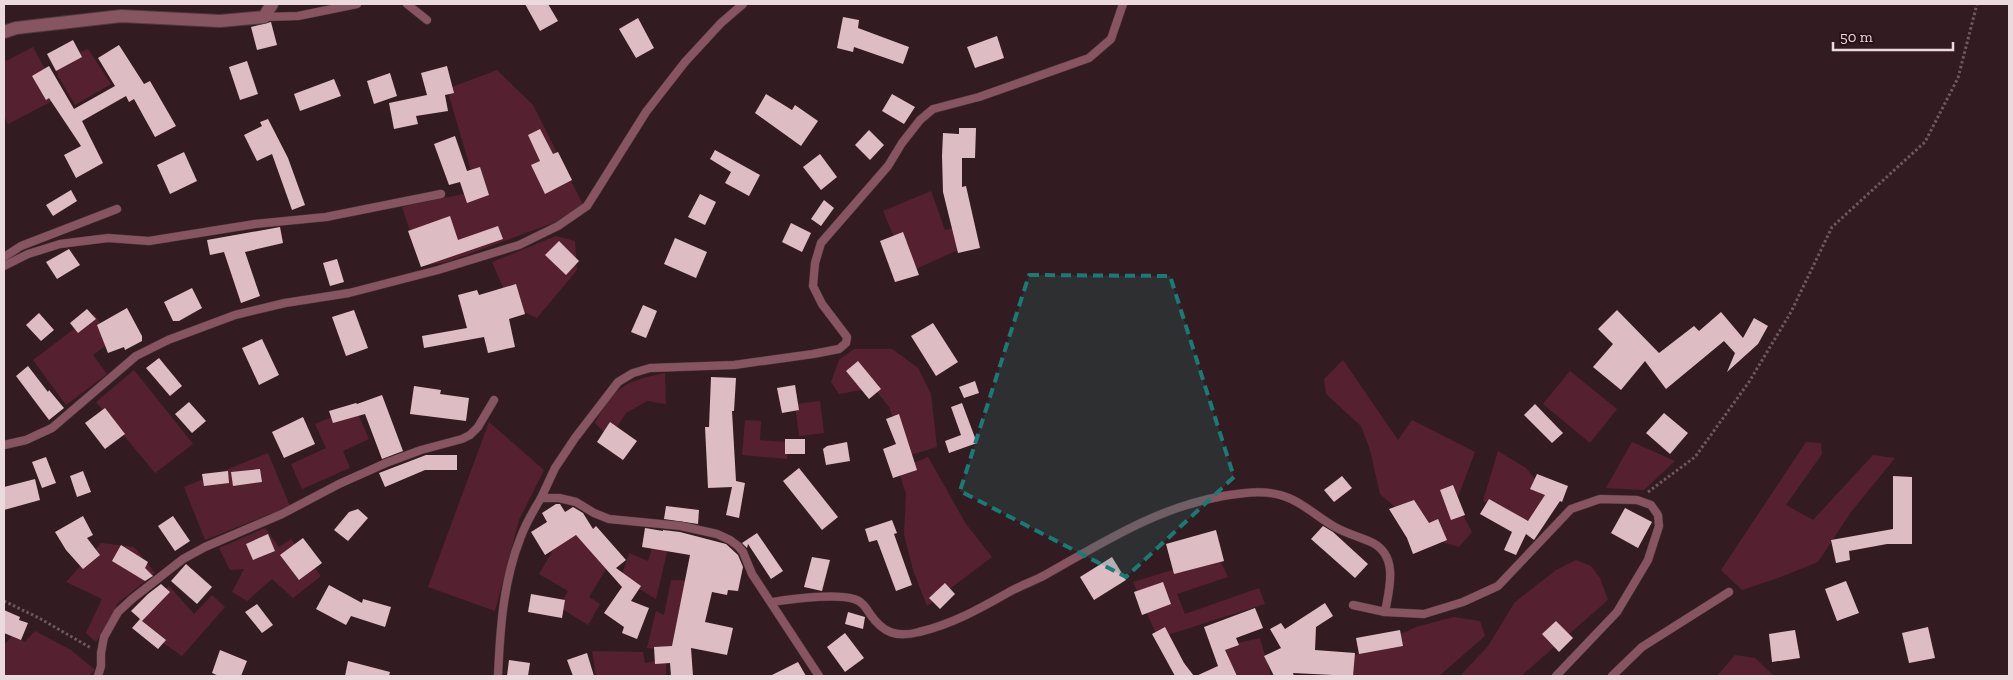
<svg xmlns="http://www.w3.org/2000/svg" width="2013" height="680" font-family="'Zilla Slab',serif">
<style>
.green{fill:#552130}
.building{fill:#ddbcc3}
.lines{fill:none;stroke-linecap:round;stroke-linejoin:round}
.lane-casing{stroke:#503a3f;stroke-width:9}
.street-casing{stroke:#503a3f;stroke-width:14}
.path{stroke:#6e595e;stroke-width:3;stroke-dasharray:2.5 2.5;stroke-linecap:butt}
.lane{stroke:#875561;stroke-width:8}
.street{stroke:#875561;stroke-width:12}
.marked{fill:#1a7b74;fill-opacity:0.2;stroke:#1a7b74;stroke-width:4;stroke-dasharray:10 6;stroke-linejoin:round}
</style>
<rect width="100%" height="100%" fill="#331c21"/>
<!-- green -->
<g class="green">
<polygon points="33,47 60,97 8,124 4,116 4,57 6,61"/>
<polygon points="88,49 111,84 75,105 58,76 56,62"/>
<polygon points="497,70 533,105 583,205 553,223 447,262 422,266 402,207 477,191 447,89"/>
<polygon points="931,191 945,230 961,226 969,245 909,272 883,211"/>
<polygon points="556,236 575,241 577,270 537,318 511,306 492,262"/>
<polygon points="94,314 113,340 93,355 107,374 66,405 33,360"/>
<polygon points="854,349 892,349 918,368 931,394 937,447 907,456 889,407 874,388 839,394 831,382 839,360"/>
<polygon points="1343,360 1398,440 1412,420 1475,452 1456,502 1472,532 1459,547 1427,538 1410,520 1380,494 1370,450 1361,426 1326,394 1324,379"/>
<polygon points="134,370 193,444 155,473 96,402"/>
<polygon points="1570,371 1617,409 1590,443 1543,404"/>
<path d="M665,373L666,404L647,401L626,413L610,438L595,423C614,387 625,381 665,373Z"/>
<polygon points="820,401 824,433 799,436 795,404"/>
<polygon points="355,407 369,439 343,451 350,468 302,489 291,464 326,448 315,424"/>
<polygon points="745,420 761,421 760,440 789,442 787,459 742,455"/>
<polygon points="489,422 544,470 519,520 495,611 428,587"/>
<polygon points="1632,442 1675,461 1644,490 1606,488"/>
<polygon points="1806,442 1821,443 1822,454 1786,505 1813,520 1873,455 1895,458 1851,512 1818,562 1778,578 1742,590 1721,570"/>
<polygon points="1498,451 1526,468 1546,492 1541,518 1531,527 1483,501"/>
<polygon points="268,453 290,506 205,540 184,487"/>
<polygon points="928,457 966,524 992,557 927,606 913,570 904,534 906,494 898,469"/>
<polygon points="568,525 615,554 589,597 600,604 588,625 559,607 568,591 539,574"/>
<polygon points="265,528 279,547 291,539 321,576 293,598 272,579 247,601 232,592 244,569 230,570 219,548"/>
<polygon points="654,542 668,548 656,599 621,578 629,553 648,561"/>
<polygon points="101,543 134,547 155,573 118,603 96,642 86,633 102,599 66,582"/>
<polygon points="1218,556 1228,577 1177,594 1185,614 1259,588 1265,604 1158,638 1133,582"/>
<polygon points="1576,560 1591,566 1600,578 1608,600 1521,676 1460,676 1488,646 1515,602 1556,570"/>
<polygon points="671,580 698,581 675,650 647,648 656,611 664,615"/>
<polygon points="169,586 194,614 212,595 225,607 182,656 141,628 139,613"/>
<polygon points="1454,617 1480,621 1485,636 1439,676 1329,676 1345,660 1416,627"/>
<polygon points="35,631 71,650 95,670 89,676 4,676 4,645 13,635 25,642"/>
<polygon points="1260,638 1271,676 1220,676 1228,672 1220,647"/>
<polygon points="592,651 643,652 645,663 666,659 666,676 596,676"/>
<polygon points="1735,655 1755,658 1774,676 1717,676"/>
</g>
<!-- building -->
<g class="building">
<polygon points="525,4 548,4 558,21 540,31"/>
<polygon points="843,17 859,20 858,28 909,47 903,64 854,47 853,52 837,48"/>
<polygon points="638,18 654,48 636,58 619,29"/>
<polygon points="271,22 277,45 257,50 251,27"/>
<polygon points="997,36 1004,58 975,68 967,47"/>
<polygon points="73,40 82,57 56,71 47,54"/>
<polygon points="119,45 144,84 150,81 176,126 155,137 134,99 129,102 126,96 82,121 103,163 76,178 64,155 81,146 49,98 46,100 32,76 49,66 74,109 115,86 98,58"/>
<polygon points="247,61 258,94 240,100 229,67"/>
<polygon points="447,66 454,93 445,95 448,111 416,116 418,124 394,129 389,103 427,95 421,73"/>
<polygon points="390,73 397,96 374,104 367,81"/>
<polygon points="334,79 341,96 300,111 294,94"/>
<polygon points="766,94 792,110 795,105 818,121 801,146 755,113"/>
<polygon points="892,94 915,107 904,124 882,111"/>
<polygon points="268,119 288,158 305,205 292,210 272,154 257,161 244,135 262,126 260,122"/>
<polygon points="959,128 976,128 975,158 962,158 962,187 966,186 980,248 958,253 943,192 942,156 943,133 959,134"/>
<polygon points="540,129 553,154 558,152 572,180 545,194 531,165 540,161 528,135"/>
<polygon points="869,130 884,145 870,160 855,145"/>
<polygon points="455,136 467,171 480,167 489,195 467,203 460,182 449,185 434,144"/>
<polygon points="715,150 760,175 749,196 725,183 731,172 710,159"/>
<polygon points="184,152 197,181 170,194 157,165"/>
<polygon points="820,154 837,177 821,190 803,167"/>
<polygon points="71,190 77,201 53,216 46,205"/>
<polygon points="700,194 716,202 705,225 688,217"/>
<polygon points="824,200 834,208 821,226 811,219"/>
<polygon points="450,216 458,240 498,226 503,239 421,267 408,231"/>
<polygon points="791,223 811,233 802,252 782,242"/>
<polygon points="280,227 283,243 245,252 260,296 241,303 224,252 210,255 207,240"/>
<polygon points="903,232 919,275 895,282 880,241"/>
<polygon points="675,238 707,252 696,278 664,264"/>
<polygon points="559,241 579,261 566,275 545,255"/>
<polygon points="69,249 80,265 57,279 46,262"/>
<polygon points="337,259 344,282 330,286 323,263"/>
<polygon points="516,284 525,314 509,319 515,347 488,353 484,337 424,348 422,336 467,328 458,295 477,290 479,295"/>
<polygon points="192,288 202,308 179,321 173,321 164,302"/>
<polygon points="643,305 657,311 646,338 631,332"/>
<polygon points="127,308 142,336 142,341 125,350 124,347 108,353 97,325"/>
<polygon points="87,309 96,319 78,333 70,323"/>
<polygon points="354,310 368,348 346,356 332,317"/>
<polygon points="1617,310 1659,353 1694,326 1699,331 1721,312 1743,338 1754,318 1768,326 1758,344 1727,372 1735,353 1724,341 1666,389 1645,361 1621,390 1593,367 1613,344 1598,329"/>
<polygon points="39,313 54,330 41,341 26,325"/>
<polygon points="933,323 958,362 936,376 911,336"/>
<polygon points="262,339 279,375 259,385 242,348"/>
<polygon points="159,358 182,386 170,396 146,368"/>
<polygon points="858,361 881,389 869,399 846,371"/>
<polygon points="28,366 48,392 49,390 64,408 49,420 16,376"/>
<polygon points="711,377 736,378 734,411 732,411 736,481 745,483 739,518 726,515 732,487 708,488 705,427 709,427"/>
<polygon points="975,381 979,393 964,398 959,387"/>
<polygon points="795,385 799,410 782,413 777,388"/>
<polygon points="414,386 441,390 440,394 469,398 466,421 410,414"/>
<polygon points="382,395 403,451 382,459 365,414 333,423 329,411 356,403 357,404"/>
<polygon points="189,402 206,421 192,433 175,414"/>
<polygon points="962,403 977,443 949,453 945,441 961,435 951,407"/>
<polygon points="1535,404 1563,433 1552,443 1524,415"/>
<polygon points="105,408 125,434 105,449 85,423"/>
<polygon points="1664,413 1688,433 1670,454 1646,433"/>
<polygon points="899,414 917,470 893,478 883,449 896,444 886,419"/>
<polygon points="303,417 315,444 284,458 272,432"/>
<polygon points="610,422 637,441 623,460 597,442"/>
<rect x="785" y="439" width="20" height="15"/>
<polygon points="847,442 850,461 826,465 823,449 827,446"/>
<polygon points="426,455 457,455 457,470 425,470 385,487 379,473"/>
<polygon points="46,457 56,483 42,488 32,462"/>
<polygon points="799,468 838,517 822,530 783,481"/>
<polygon points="260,469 262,482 233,486 231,472"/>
<polygon points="83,471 91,492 77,497 70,476"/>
<polygon points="228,471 229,483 204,486 202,474"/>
<polygon points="1537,474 1568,486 1562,502 1560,501 1534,540 1526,534 1516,555 1504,550 1512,532 1480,514 1489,499 1528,521 1545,495 1530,489"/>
<polygon points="1342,476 1352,488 1334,502 1324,490"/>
<polygon points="1893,476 1912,477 1912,544 1887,544 1849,551 1850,560 1836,563 1831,540 1893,529"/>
<polygon points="35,479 40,500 4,510 4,487"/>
<polygon points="1453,485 1465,515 1451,520 1440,490"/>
<polygon points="1414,500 1429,523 1438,519 1447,540 1413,554 1407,538 1389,509"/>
<polygon points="556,504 560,504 565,512 573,507 583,513 593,529 596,526 626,560 616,568 641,586 631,601 649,608 637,639 622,633 624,627 604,613 622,587 576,535 545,555 531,532 547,522 542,513"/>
<polygon points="666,506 699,510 698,524 664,519"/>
<polygon points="1625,508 1652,522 1638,548 1611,533"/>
<polygon points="358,509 368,518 348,541 334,530 349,512"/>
<polygon points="83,516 93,535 87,538 100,555 83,569 66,550 55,532"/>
<polygon points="173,516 190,541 175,551 158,526"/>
<polygon points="892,520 897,533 894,534 912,585 896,591 877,540 869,542 865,529"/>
<polygon points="1323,526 1333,532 1368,564 1355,578 1311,539"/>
<polygon points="645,528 663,531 663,530 680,532 726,544 738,555 743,567 738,591 728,590 727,595 712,592 705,622 733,628 727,655 691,648 693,676 671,676 670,663 655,664 654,647 672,646 690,555 642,547"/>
<polygon points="1216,530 1224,561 1174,574 1166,544"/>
<polygon points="757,533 783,571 771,579 748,544 747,548 742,543"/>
<polygon points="268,534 275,551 253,560 246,544"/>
<polygon points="303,538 322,563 299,580 280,555"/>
<polygon points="121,545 148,562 145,568 153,576 145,581 112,561"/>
<polygon points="812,557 830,560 822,591 804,587"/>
<polygon points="1112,557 1126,580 1094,600 1080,577"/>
<polygon points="186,564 212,587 197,604 171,581"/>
<polygon points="1846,581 1859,613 1837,621 1825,589"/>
<polygon points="1163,582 1171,604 1142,615 1134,592"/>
<polygon points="945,583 955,594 940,609 929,598"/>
<polygon points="161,584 170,592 142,621 166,640 158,649 132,628 140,619 131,611 148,594"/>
<polygon points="329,585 362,603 363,599 391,607 385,627 351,616 346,625 316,609"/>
<polygon points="531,594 565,600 562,618 528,612"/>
<polygon points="1325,603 1333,616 1316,627 1315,650 1355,653 1353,676 1293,673 1294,676 1274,676 1264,656 1281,648 1270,629 1281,623 1285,629"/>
<polygon points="257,604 273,625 262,633 245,612"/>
<polygon points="1255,608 1263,628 1236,638 1239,645 1225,650 1237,676 1196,676 1218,666 1204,627"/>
<polygon points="4,610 20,617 19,620 28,623 21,640 4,633"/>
<polygon points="848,612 865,617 863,629 845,624"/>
<polygon points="1556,621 1573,638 1559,652 1542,634"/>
<polygon points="1165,627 1184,663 1194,676 1175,676 1152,634"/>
<polygon points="1928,627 1935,658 1909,663 1902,633"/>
<polygon points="1400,630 1403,646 1359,654 1356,638"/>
<polygon points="1795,630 1800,658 1772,662 1769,634"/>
<polygon points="845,633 864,658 845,672 827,647"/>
<polygon points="220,650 247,661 241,676 219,676 212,673"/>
<polygon points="587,653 594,676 573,676 567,660"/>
<polygon points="509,660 530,663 528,676 507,676"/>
<polygon points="348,661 390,672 389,676 345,676"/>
<polygon points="798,662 806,676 770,676"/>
</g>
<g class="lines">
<defs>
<g id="lane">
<polyline points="407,4 427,20"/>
<polyline points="264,17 298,16 357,4"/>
<polyline points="4,257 21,246 117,209"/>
<polyline points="4,266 28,254 60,244 108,238 149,241 255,224 326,217 441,194"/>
<polyline points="4,445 26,440 52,428 136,356 168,340 235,315 285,303 349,293 438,270 519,245 558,226 587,206 646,112 685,62 721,23 743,4"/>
<polyline points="541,498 555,468 575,438 618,382 633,373 650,368 734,365 813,354 839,349 846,343 847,337 822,304 813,286 815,263 821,243 888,166 902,143 920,120 933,109 979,97 1089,58 1111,39 1123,4"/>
<path d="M772,602C793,599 834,593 854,599C862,601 866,608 870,614C883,633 897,638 919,632C953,624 981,608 1011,591C1022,585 1034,581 1045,575C1104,542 1156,508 1223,496C1241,493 1262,490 1280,495C1300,500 1317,517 1335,527C1347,534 1361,537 1373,543C1399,557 1389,590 1385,612"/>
<polyline points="1353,605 1385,612 1424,614 1463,602 1498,586 1571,509 1600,499 1637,500 1651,505 1658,515 1659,526 1648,560 1617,612 1556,676"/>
<polyline points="98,676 101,666 101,653 104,637 118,612 132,599 183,559 205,547 282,514 339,484 386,463 421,450 462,439 470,435 478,427 494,400"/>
<path d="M498,676C500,631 503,582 520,539C525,525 533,511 541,498H559L576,502L594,513L609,519L681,526L717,534L730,540L738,546L743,552L752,574L819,676"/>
<polyline points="1612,676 1642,647 1729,592"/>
</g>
<polyline id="street" points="4,32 16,28 121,16 220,21 264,17 272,4"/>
</defs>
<!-- lane casing -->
<use href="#lane" class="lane-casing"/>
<!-- street casing -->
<use href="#street" class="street-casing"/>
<!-- path -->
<g class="path">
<polyline points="1648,492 1695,457 1749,382 1791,312 1832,227 1925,142 1958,78 1977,4"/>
<polyline points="4,601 39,618 91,648"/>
</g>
<!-- lane -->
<use href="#lane" class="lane"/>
<!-- street -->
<use href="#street" class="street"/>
</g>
<!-- marked area -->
<path class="marked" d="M1029,275L1170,276L1234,477L1126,577L960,491Z"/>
<!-- border -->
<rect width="2013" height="680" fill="none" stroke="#ead9dd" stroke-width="10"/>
<!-- scale -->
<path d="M1833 42v8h120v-8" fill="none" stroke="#ead9dd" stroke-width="2.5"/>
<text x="1840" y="42" font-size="15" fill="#ead9dd" stroke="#291218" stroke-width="4" paint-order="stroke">50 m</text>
</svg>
